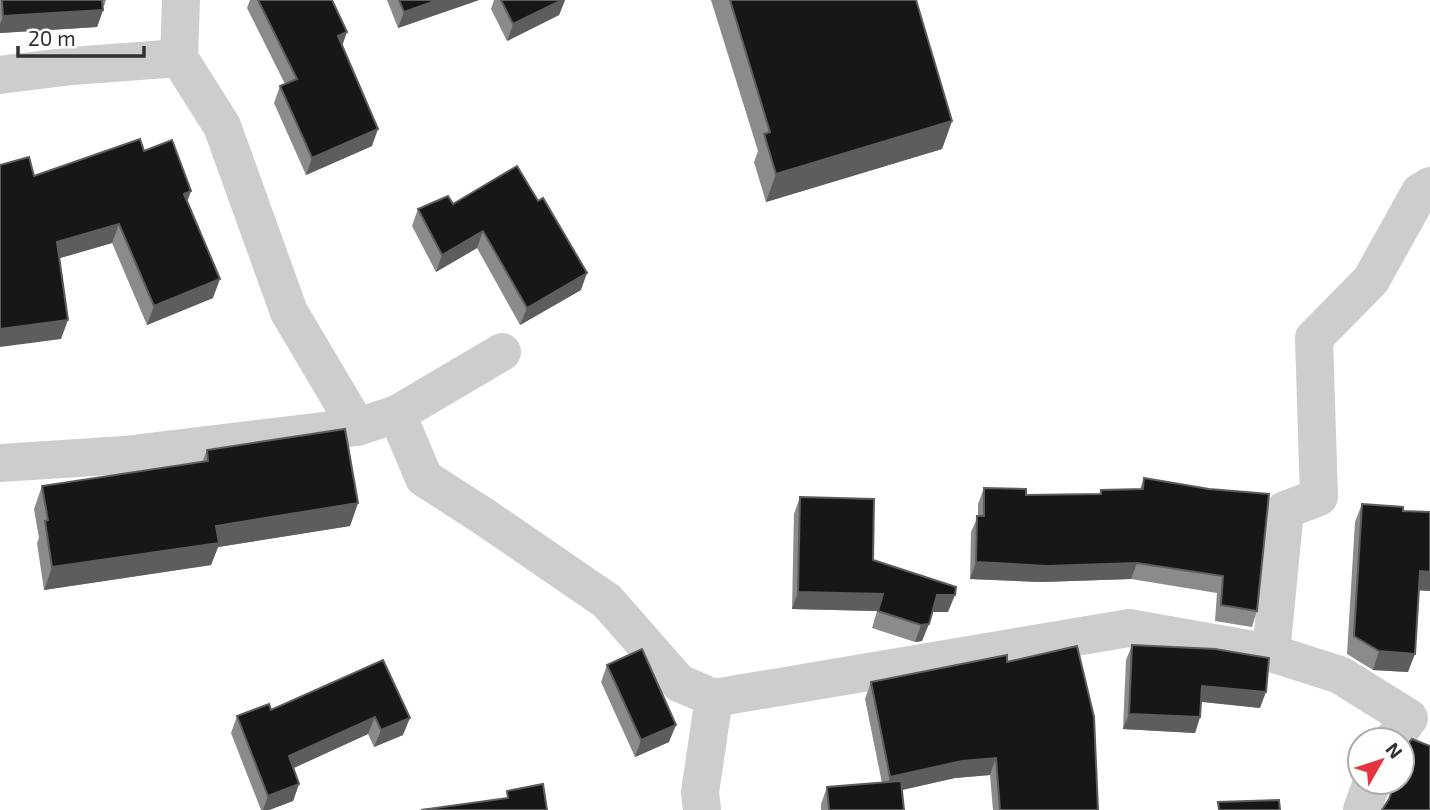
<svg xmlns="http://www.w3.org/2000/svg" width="1430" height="810" font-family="'Exo 2',sans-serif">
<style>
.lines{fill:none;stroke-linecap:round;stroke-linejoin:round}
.street{stroke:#cdcdcd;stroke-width:38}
.wall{fill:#8b8b8b}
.shaded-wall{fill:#5d5d5d}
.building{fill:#171717;stroke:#5d5d5d;stroke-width:2}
</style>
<rect width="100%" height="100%" fill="#fff"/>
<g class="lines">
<!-- street -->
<g class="street">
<polyline points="181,0 179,58 222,126 289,312 357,427 397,414 424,478 483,516 607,601 679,683 714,698 700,792 702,810"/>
<polyline points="0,75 72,66 179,58"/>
<polyline points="397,414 502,352"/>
<polyline points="0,463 124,455 357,427"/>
<polyline points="1271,653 1285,510 1319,497 1314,338 1371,280 1420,192 1430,186"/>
<polyline points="714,698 1129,628 1271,653 1340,675 1409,718 1393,740"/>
<polyline points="1362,810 1372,782"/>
</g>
</g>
<!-- wall -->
<g class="wall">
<polygon points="0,0 106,0 104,6 103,6 103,10 97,27 0,33"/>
<polygon points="250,0 332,0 342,45 372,146 306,175 274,103 280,86 285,84 247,8"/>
<polygon points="387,0 479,0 398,28"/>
<polygon points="494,0 565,0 559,15 507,41 491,9"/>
<polygon points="711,0 916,0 952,121 942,149 766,202 754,162 758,151"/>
<polygon points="144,151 191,191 187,201 213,298 147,325 112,243 60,258 61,339 34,176"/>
<polygon points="453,204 581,290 520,325 477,248 436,272 412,226 418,209"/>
<polygon points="207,450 358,503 350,526 218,547 211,565 44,590 37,543 39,538 34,509 42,486 202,462"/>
<polygon points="1144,478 1257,611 1252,627 1215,621 1217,593 1131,579 1041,582 970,579 971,532 978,516 978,504 984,488 1026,495 1099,494 1101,490 1140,489"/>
<polygon points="800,497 873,560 948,612 932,612 922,641 915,642 872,628 877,611 792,609 794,514"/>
<polygon points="1362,504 1403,511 1430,512 1430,591 1419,590 1408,672 1373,670 1347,654 1355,522"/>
<polygon points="1132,645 1260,708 1201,702 1200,717 1195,733 1123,729 1126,660"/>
<polygon points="383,660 403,735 374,747 368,734 293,768 299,784 293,801 269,810 261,810 231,733 237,716 271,710"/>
<polygon points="1007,662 1098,810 993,810 990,775 955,778 902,790 904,810 821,810 821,804 827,787 882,783 865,699 871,682"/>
<polygon points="607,665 669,742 635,757 601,682"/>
</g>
<!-- shaded-wall -->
<g class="shaded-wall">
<polygon points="438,0 479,0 398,28 404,12"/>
<polygon points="562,0 565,0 559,15 507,41 513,24"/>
<polygon points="103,10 97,27 0,33 0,24 3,16"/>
<polygon points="347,32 341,49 338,36"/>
<polygon points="952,121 942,149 766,202 776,174"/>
<polygon points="378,129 372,146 306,175 312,158"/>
<polygon points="191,191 184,210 184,194"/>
<polygon points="119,224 112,243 50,261 57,242"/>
<polygon points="483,231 477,248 436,272 442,255"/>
<polygon points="587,273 581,290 520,325 527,308"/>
<polygon points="220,279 213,298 147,325 154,306"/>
<polygon points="68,320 61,339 0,347 0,329"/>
<polygon points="358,503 350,526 218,547 211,565 44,590 52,567 216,526"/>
<polygon points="976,562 1137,563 1131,579 1041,582 970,579"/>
<polygon points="1420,571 1430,572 1430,591 1414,590"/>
<polygon points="798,592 883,594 877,611 792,609"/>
<polygon points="937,595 955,595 948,612 931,612"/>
<polygon points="929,624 922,641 915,642 921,625"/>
<polygon points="1379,651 1415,654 1408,672 1373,670"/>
<polygon points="1202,686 1266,692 1260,708 1196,701"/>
<polygon points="1129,714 1200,717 1195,733 1123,729"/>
<polygon points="375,717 368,734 283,773 289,756"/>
<polygon points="410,718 403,735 374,747 381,730"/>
<polygon points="676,725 669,742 635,757 641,740"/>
<polygon points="996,758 990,775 955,778 884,794 890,777 962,761"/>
<polygon points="299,784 293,801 269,810 263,810 268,796"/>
</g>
<!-- building -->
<g class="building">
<polygon points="2,0 102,0 103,10 3,16"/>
<polygon points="258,0 332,0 347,32 338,36 378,129 312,158 280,86 297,79"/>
<polygon points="399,0 438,0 404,12"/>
<polygon points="501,0 562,0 513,24"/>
<polygon points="730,0 916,0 952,121 776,174 764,134 770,132"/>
<polygon points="140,139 144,151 172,140 191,191 184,194 220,279 154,306 119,224 57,242 68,320 0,329 0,165 29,157 34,176"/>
<polygon points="517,166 538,201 543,198 587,273 527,308 483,231 442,255 418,209 448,196 453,204"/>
<polygon points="345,429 358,503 216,526 219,543 52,567 45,521 48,520 42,486 208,461 207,450"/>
<polygon points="1144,478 1209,489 1269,494 1257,611 1221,605 1223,576 1137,563 1047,566 976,562 977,516 984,516 984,488 1026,489 1026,495 1101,494 1101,490 1143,489"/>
<polygon points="800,497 874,499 873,560 956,587 955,595 937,595 929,624 921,625 878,611 883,594 798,592"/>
<polygon points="1362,504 1403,507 1403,511 1430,512 1430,572 1420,571 1415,654 1379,651 1354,636"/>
<polygon points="1132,645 1215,649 1269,658 1266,692 1202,686 1200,717 1129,714"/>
<polygon points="1077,646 1094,717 1098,810 1000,810 996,758 962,761 890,777 871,682 1007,655 1007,662"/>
<polygon points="642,649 676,725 641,740 607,665"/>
<polygon points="383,660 410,718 381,730 375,717 289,756 299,784 268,796 237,716 269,704 271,710"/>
<polygon points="1412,739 1430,746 1430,810 1382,810 1389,799 1395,782 1402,782 1402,760 1410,741"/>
<polygon points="901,781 904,810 829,810 827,787"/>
<polygon points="543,784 547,810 421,810 508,798 507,791"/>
<polygon points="1279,800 1280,810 1219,810 1218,802"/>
</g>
<!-- north arrow -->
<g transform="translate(1381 761) rotate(51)"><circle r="33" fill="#ffffff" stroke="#acacac" stroke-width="2"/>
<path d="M0-5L12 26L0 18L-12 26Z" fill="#e7333f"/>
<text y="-10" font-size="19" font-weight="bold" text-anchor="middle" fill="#303030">N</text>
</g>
<!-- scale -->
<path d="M18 46v10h126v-10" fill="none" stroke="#303030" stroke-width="3.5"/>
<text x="28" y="46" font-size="21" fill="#303030" stroke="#ffffff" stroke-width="5" paint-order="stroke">20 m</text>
</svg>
